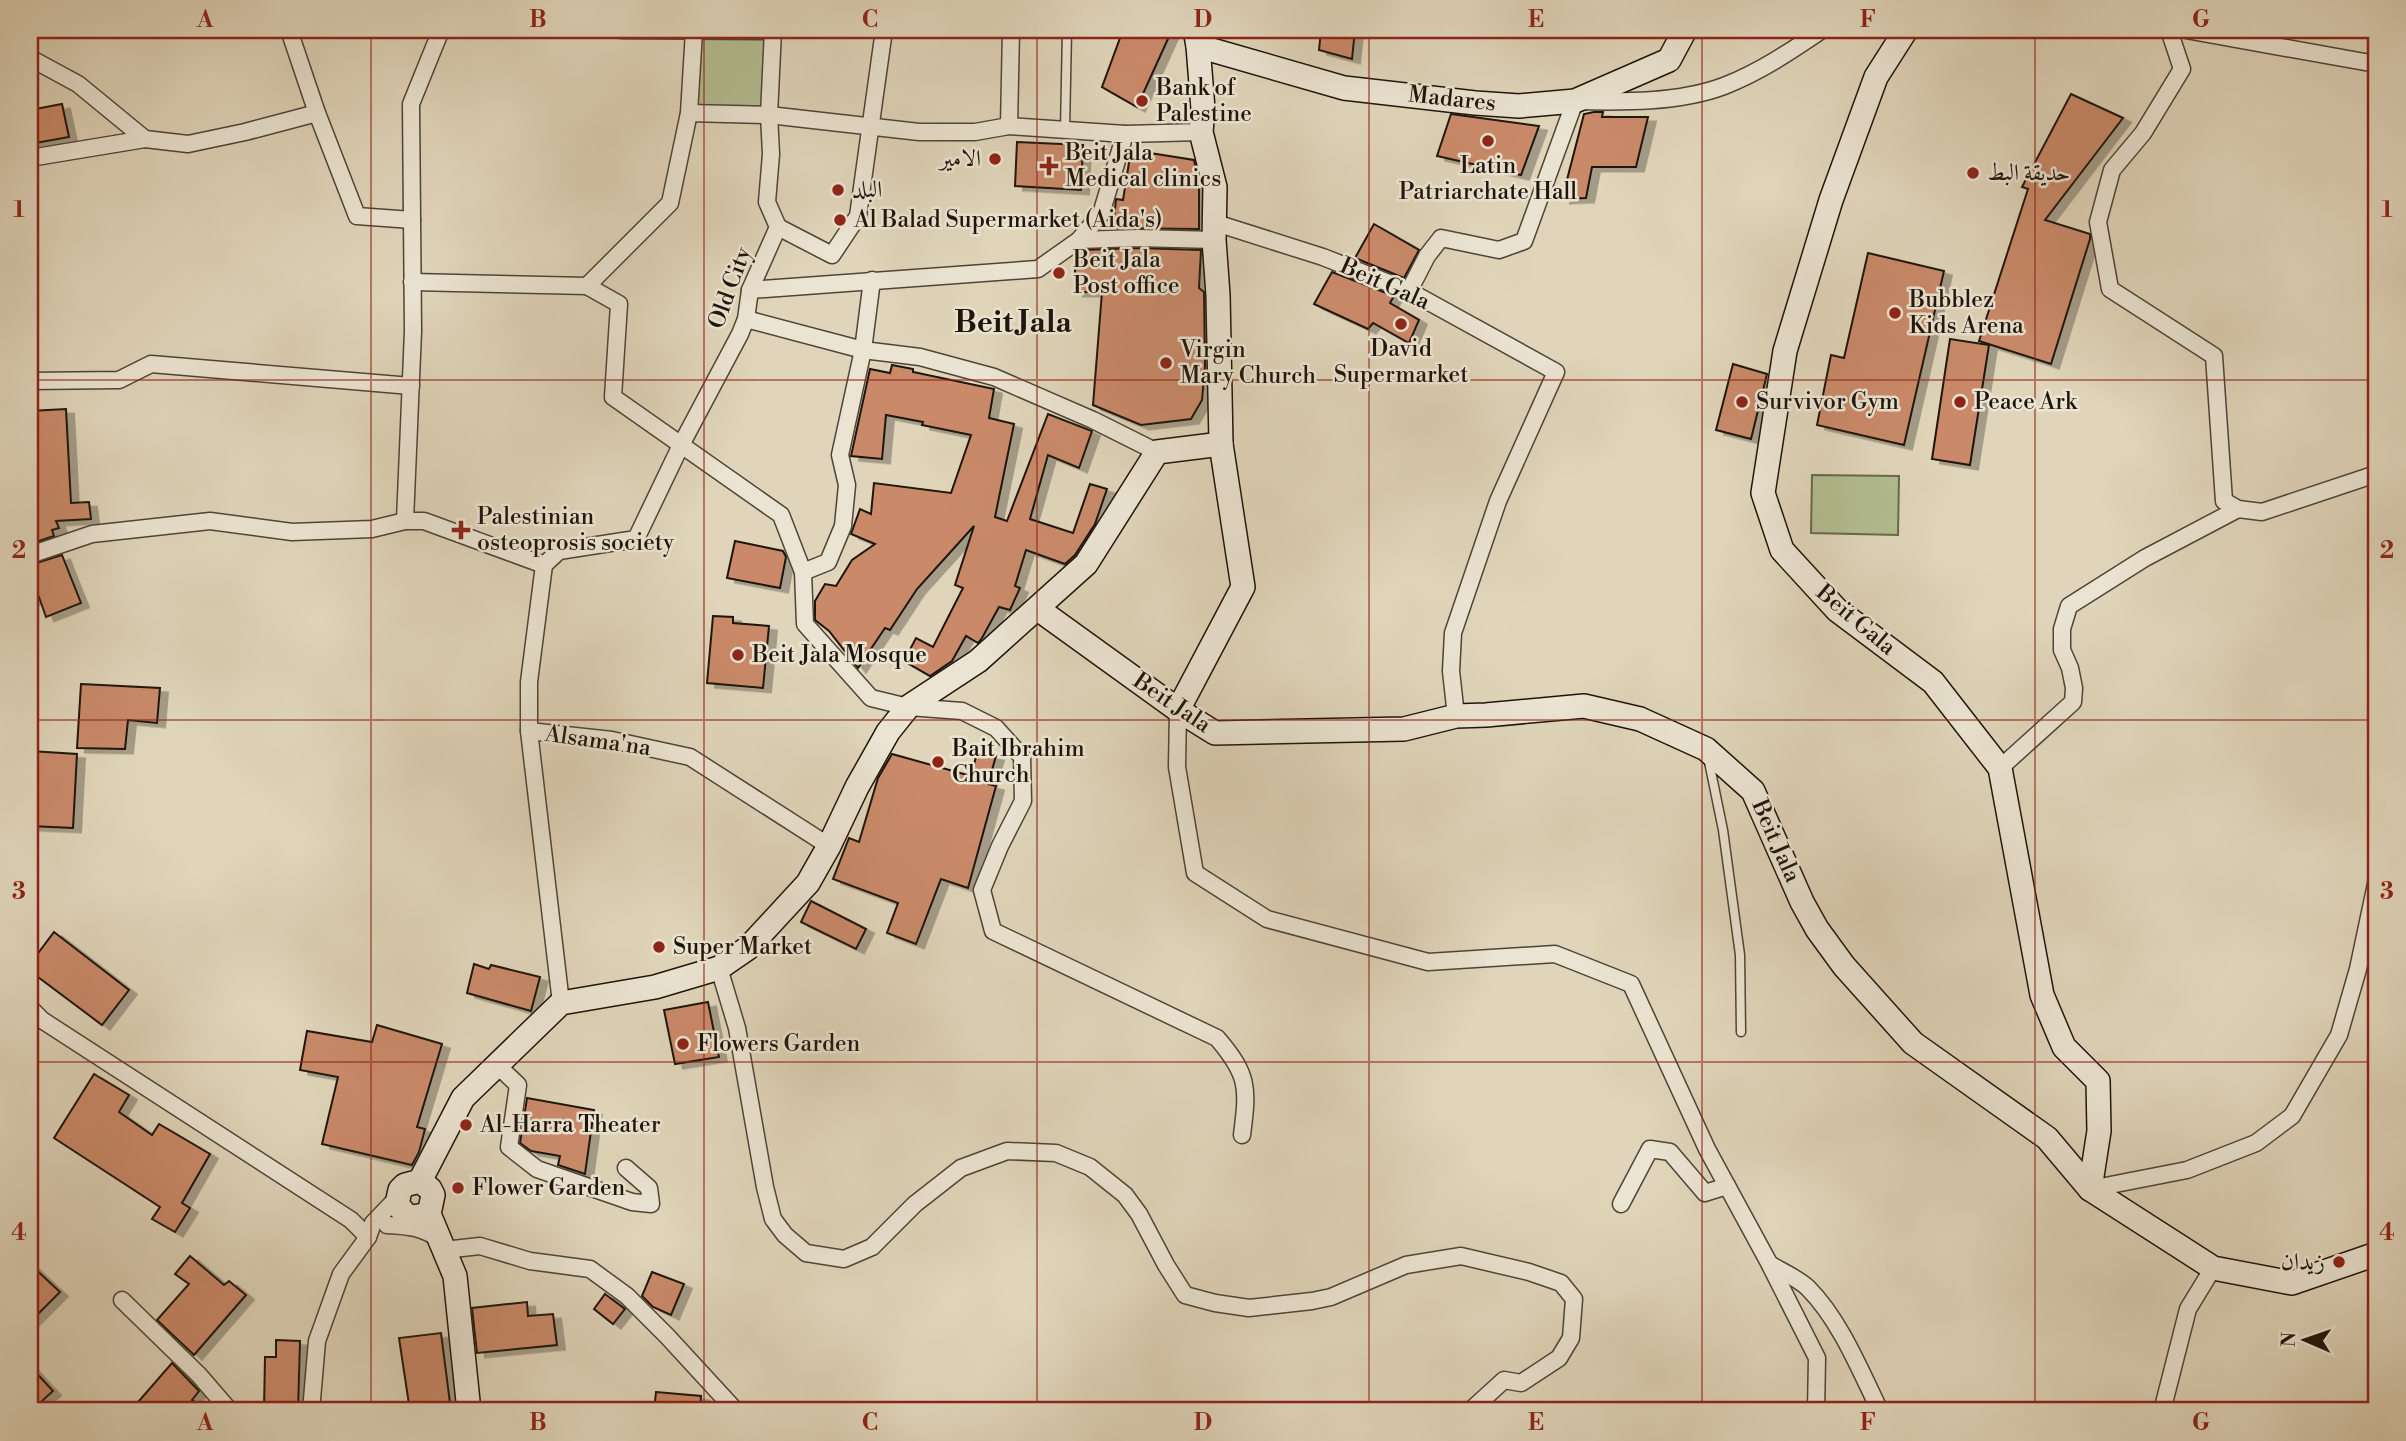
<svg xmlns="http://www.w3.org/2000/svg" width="2406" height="1441" font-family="'Libre Bodoni',Amiri,serif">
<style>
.green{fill:#b2bd90;stroke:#68684e;stroke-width:2}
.building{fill:#ca8a6b;stroke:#1e140b;stroke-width:2;filter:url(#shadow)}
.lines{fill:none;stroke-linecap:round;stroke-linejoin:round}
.lane-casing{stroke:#4e4437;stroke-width:11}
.street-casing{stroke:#4e4437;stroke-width:19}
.secondary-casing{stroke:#1e140b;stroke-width:26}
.lane{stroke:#ebe4d2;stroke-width:8}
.street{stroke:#ebe4d2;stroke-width:16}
.secondary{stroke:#ebe4d2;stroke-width:23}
.grid{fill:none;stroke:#8f2418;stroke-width:2;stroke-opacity:0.55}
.poi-dot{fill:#8f2418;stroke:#ebe4d2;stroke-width:2.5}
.labels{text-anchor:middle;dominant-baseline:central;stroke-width:5;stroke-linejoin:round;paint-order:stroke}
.poi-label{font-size:23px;fill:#1e140b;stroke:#ebe4d2;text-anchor:start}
.street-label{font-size:23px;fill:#1e140b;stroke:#ebe4d2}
.district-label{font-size:30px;font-weight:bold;fill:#1e140b;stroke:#ebe4d2}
.neatline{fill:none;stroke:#8f2418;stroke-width:2.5}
.grid-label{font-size:23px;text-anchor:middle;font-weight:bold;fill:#8f2418}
</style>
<defs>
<filter id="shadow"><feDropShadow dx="8" dy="4.5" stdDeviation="0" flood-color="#0004"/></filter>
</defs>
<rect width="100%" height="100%" fill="#e0d5ba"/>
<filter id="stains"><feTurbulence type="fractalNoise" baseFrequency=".00286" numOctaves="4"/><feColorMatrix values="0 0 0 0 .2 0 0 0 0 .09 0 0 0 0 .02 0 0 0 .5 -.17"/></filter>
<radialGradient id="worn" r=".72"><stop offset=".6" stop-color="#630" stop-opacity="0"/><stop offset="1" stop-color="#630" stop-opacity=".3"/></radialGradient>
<!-- green -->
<g class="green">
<polygon points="694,31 773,31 769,115 689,113"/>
<polygon points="1812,475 1899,476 1898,535 1811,533"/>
</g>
<!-- building -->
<g class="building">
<polygon points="1123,30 1172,30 1137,107 1102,87"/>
<polygon points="1321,30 1355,30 1352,59 1319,50"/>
<polygon points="2071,94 2123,118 2045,220 2090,234 2090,239 2051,364 1979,341 2028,189 2022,187"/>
<polygon points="62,104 69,137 30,144 30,110"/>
<polygon points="1594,112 1603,112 1602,117 1648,117 1636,167 1592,167 1586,198 1562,199 1584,114"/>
<polygon points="1451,114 1539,126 1521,175 1437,156"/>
<polygon points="1017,142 1083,145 1081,190 1015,186"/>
<polygon points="1131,150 1194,160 1199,182 1199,229 1113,228 1116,199 1123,200"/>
<polygon points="1374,224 1419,250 1404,278 1355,258"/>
<polygon points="1138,248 1201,250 1199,288 1204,292 1205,367 1202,400 1191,419 1141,425 1093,405 1102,292 1075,292 1075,263 1082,250"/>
<polygon points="1868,253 1944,271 1904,445 1817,425 1831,355 1844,358"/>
<polygon points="1332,272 1394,296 1390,303 1419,320 1409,343 1373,323 1368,329 1314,304"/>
<polygon points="1950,339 1989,345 1970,465 1932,459"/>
<polygon points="1733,364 1767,374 1751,439 1716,430"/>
<polygon points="892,365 913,369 913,372 994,389 989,418 1014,424 995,517 1007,521 1048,414 1092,431 1079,468 1048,455 1030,519 1073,533 1090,484 1107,489 1095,524 1075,555 1065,564 1026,550 1015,586 1020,588 1010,610 999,607 982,638 978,643 966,636 952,661 930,676 904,661 916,638 933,647 963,588 955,585 974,526 917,589 890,630 885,628 858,668 829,631 815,620 815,601 825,584 836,586 852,560 875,544 851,534 860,509 871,514 874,483 951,493 971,435 922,425 923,422 886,415 882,459 851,456 870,369 890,373"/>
<polygon points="66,409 71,503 89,502 91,519 56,521 59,528 52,530 54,536 30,544 30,411"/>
<polygon points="735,541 783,551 786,557 780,588 727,578"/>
<polygon points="62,555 81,603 46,617 39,597 30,601 30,565"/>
<polygon points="713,616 733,617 733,623 769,626 763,688 707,683"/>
<polygon points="81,684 160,688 157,723 128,720 125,749 77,748"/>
<polygon points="30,751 77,754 73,828 30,826"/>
<polygon points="977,753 996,756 988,784 996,786 968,888 941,879 916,944 887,933 898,903 833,879 849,838 859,842 878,778 892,754 971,776"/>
<polygon points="811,901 866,929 856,949 801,922"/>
<polygon points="54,932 129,990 102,1025 30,971 30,964"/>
<polygon points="474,964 489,969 491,965 540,977 531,1011 467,993"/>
<polygon points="708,1002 719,1057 675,1064 664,1010"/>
<polygon points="377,1025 442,1044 417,1127 425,1129 419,1152 412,1165 322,1144 338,1077 300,1070 307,1031 372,1042"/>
<polygon points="94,1074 129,1095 119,1112 152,1135 159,1124 210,1154 182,1203 190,1208 175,1232 152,1219 160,1207 54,1138"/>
<polygon points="527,1098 594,1110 585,1174 558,1165 560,1156 531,1151 520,1143"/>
<polygon points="190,1256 224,1285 229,1281 246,1295 194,1355 157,1320 189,1284 175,1274"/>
<polygon points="30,1264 60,1292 30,1322"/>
<polygon points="652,1272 684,1284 671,1315 653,1307 642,1296"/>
<polygon points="605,1294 625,1309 613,1324 594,1309"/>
<polygon points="527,1302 528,1316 553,1314 557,1345 477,1353 472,1308"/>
<polygon points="441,1333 451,1411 410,1411 399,1338"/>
<polygon points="276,1340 300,1341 298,1411 264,1411 265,1357 276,1357"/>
<polygon points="172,1363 199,1391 192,1400 208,1411 151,1411 139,1401"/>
<polygon points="30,1366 53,1391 31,1411 30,1411"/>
<polygon points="656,1392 701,1396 700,1411 654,1411"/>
</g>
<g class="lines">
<defs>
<g id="lane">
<polyline points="1065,130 1067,30"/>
<polyline points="1708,757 1723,830 1740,955 1741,1032"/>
</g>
<g id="street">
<polyline points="289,30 317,113 357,216 412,220"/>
<polyline points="621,30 773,31"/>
<polyline points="773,30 769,115 771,154 767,202 778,227"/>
<polyline points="2169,30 2182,69 2143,133 2112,170 2098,222 2110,289 2214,356 2224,501 2238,509 2262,512 2376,474"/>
<polyline points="2186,30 2376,64"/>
<path d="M694,31L689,113L670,203L587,286L619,304L613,397L781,515L803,572L805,624L871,698L908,707L962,711L996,728L1022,757L1023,801L1000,846L982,890L993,931L1217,1038C1249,1075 1248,1088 1242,1135"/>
<polyline points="30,58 78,84 145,139"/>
<polyline points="689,113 769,115 919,132 975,132 1009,126 1011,30"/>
<polyline points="1009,126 1125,134 1201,132"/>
<polyline points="30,158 145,139 188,144 245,132 317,113"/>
<polyline points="1216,223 1323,257 1409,291 1556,372 1498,501 1453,633 1451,671 1456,716"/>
<polyline points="1079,240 1138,238 1214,240"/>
<polyline points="412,282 587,286"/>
<polyline points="750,290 1038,269 1079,240 1101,214 1125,134"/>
<path d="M1409,291L1427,256L1441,238L1499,250L1524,241L1575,101C1623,102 1679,103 1724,86C1760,72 1791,51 1822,30"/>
<polyline points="746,319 863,350 920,357 994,377 1093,420 1157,452"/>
<polyline points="30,381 119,380 151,364 411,386"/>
<polyline points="405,521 413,331 411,104 441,30"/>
<polyline points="30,555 92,534 210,521 292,532 372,529 405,521 424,521 544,565 529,682 529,731"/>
<polyline points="544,565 559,551 636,539 681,445 740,334 746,319 750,290 778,227 832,255 858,216 884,30"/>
<polyline points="803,572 828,562 843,526 847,485 840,455 863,350 872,280"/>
<polyline points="1178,710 1177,767 1195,873 1267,919 1428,962 1555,954 1631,984 1707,1149 1769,1263 1817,1358 1816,1411"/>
<polyline points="2000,768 2073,702 2074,688 2070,668 2062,650 2062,629 2069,606 2145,558 2238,509"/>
<polyline points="719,968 737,1028 765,1187 773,1219 785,1235 806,1253 844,1259 872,1247 915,1204 961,1168 1007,1151 1056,1153 1090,1167 1125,1195 1139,1214 1166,1265 1185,1295 1215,1303 1249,1308 1312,1301 1331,1297 1406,1265 1461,1256 1529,1272 1561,1283 1574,1299 1571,1338 1559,1358 1521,1383 1504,1380 1470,1411"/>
<polyline points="561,1003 529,731 612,740 690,757 829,846"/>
<polyline points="30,1008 42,1020 351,1220 368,1237"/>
<polyline points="497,1065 518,1085 509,1147 537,1169 632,1202 651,1204 649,1188 626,1168"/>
<polyline points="2090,1189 2187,1170 2256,1143 2292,1116 2339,1035 2358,969 2376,884"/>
<polyline points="1621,1204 1650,1149 1670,1152 1705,1193 1727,1186"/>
<path d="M387,1225C408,1226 423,1227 440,1240"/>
<polyline points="444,1250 480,1246 530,1261 590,1269 627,1296 667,1336 736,1411"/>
<path d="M1771,1265C1783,1272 1799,1279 1808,1288C1840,1320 1861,1372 1880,1411"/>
<polyline points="122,1300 199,1375 230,1411"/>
<polyline points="311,1411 317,1341 341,1274 368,1237 373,1223 398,1197"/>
<polyline points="2162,1411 2188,1309 2213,1268"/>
</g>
<g id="secondary">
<polyline points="1906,30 1876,77 1831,200 1785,351 1763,493 1782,550 1837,610 1933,682 2000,768 2042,995 2064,1047 2098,1081 2099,1131 2090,1189"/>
<polyline points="1198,46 1344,88 1475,103 1519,106 1575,101 1669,60 1685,30"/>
<polyline points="1038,609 1178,710 1215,733 1404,729 1456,716 1486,715 1584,706 1640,719 1706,749 1753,791 1802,902 1817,929 1844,966 1913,1043 2047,1138 2090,1189 2213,1268 2292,1283 2376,1254"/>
<polyline points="1178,710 1243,587 1221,444"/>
<polyline points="420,1181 463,1098 561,1003 655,987 719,968 748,948 808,883 829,846 857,787 888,732 908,707 978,661 1086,564 1157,452 1221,444 1218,295 1214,240 1215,187 1201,132 1203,109 1198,46 1195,30"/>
<polyline points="429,1214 413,1217 406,1215 397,1204 400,1190 405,1185 420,1181 430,1189 433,1195 429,1214 455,1276 469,1411"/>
</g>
</defs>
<!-- lane casing -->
<use href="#lane" class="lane-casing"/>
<!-- street casing -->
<use href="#street" class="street-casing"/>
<!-- secondary casing -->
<use href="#secondary" class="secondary-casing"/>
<!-- lane -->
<use href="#lane" class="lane"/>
<!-- street -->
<use href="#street" class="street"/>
<!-- secondary -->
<use href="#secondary" class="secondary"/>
</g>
<!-- grid -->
<path class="grid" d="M371,30V1411M704,30V1411M1037,30V1411M1369,30V1411M1702,30V1411M2035,30V1411M30,380H2376M30,720H2376M30,1062H2376"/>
<!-- markers -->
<g class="poi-dot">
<circle cx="1142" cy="101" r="7"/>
<circle cx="1488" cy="141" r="7"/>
<circle cx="995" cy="159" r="7"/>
<path d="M1045.5 155.5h7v7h7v7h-7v7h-7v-7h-7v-7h7z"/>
<circle cx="1973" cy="173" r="7"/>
<circle cx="838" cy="190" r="7"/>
<circle cx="840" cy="220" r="7"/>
<circle cx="1059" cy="273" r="7"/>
<circle cx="1895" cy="313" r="7"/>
<circle cx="1401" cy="324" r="7"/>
<circle cx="1166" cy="363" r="7"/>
<circle cx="1742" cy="402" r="7"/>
<circle cx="1960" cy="402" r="7"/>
<path d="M457.5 519.5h7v7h7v7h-7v7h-7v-7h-7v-7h7z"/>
<circle cx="738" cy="655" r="7"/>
<circle cx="938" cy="762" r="7"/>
<circle cx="659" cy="947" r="7"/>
<circle cx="683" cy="1044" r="7"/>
<circle cx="466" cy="1125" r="7"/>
<circle cx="458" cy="1188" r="7"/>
<circle cx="2339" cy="1262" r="7"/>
</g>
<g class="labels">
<!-- poi labels -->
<g class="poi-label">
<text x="1156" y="88">Bank of<tspan x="1156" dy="26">Palestine</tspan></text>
<text x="1065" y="153">Beit Jala<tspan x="1065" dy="26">Medical clinics</tspan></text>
<text x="981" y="159" text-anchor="end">الامير</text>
<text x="1488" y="166" text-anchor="middle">Latin<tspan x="1488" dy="26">Patriarchate Hall</tspan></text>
<text x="1987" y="173">حديقة البط</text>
<text x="852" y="190">البلد</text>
<text x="854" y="220">Al Balad Supermarket (Aida's)</text>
<text x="1073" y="260">Beit Jala<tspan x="1073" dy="26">Post office</tspan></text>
<text x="1909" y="300">Bubblez<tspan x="1909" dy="26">Kids Arena</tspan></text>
<text x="1401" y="349" text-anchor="middle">David<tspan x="1401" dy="26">Supermarket</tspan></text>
<text x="1180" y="350">Virgin<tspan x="1180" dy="26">Mary Church</tspan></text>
<text x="1756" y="402">Survivor Gym</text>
<text x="1974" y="402">Peace Ark</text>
<text x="477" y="517">Palestinian<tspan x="477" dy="26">osteoprosis society</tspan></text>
<text x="752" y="655">Beit Jala Mosque</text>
<text x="952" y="749">Bait Ibrahim<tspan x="952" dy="26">Church</tspan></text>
<text x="673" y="947">Super Market</text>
<text x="697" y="1044">Flowers Garden</text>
<text x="480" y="1125">Al-Harra Theater</text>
<text x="472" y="1188">Flower Garden</text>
<text x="2325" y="1262" text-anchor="end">زيدان</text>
</g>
<!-- street labels -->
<g class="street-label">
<text transform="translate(1452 99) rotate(6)">Madares</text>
<text transform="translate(1385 284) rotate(24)">Beit Gala</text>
<text transform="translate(730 288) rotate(-70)">Old City</text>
<text transform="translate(1856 620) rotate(40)">Beit Gala</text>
<text transform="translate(1172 703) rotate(34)">Beit Jala</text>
<text transform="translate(598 741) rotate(8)">Alsama'na</text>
<text transform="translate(1776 841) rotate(66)">Beit Jala</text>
</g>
<!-- district labels -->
<g class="district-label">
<text x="1013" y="323">Beit Jala</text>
</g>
</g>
<!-- margin -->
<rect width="2406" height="1441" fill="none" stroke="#e0d5ba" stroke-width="77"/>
<!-- north arrow -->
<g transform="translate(2305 1340) rotate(272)" stroke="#ebe4d2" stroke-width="5" paint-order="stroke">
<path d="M0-5L12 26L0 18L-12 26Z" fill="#1e140b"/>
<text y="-10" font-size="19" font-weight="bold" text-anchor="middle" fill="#1e140b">N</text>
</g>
<rect x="38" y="38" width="2330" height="1364" class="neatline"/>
<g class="grid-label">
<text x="205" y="27">A</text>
<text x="538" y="27">B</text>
<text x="870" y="27">C</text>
<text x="1203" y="27">D</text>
<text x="1536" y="27">E</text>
<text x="1868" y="27">F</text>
<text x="2201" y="27">G</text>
<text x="19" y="217">1</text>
<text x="2387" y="217">1</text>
<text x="19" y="558">2</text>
<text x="2387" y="558">2</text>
<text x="19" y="899">3</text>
<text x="2387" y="899">3</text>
<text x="19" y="1240">4</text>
<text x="2387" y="1240">4</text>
<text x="205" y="1430">A</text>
<text x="538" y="1430">B</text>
<text x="870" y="1430">C</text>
<text x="1203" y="1430">D</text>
<text x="1536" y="1430">E</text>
<text x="1868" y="1430">F</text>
<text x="2201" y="1430">G</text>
</g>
<rect width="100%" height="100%" filter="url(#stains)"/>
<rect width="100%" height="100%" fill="url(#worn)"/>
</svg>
